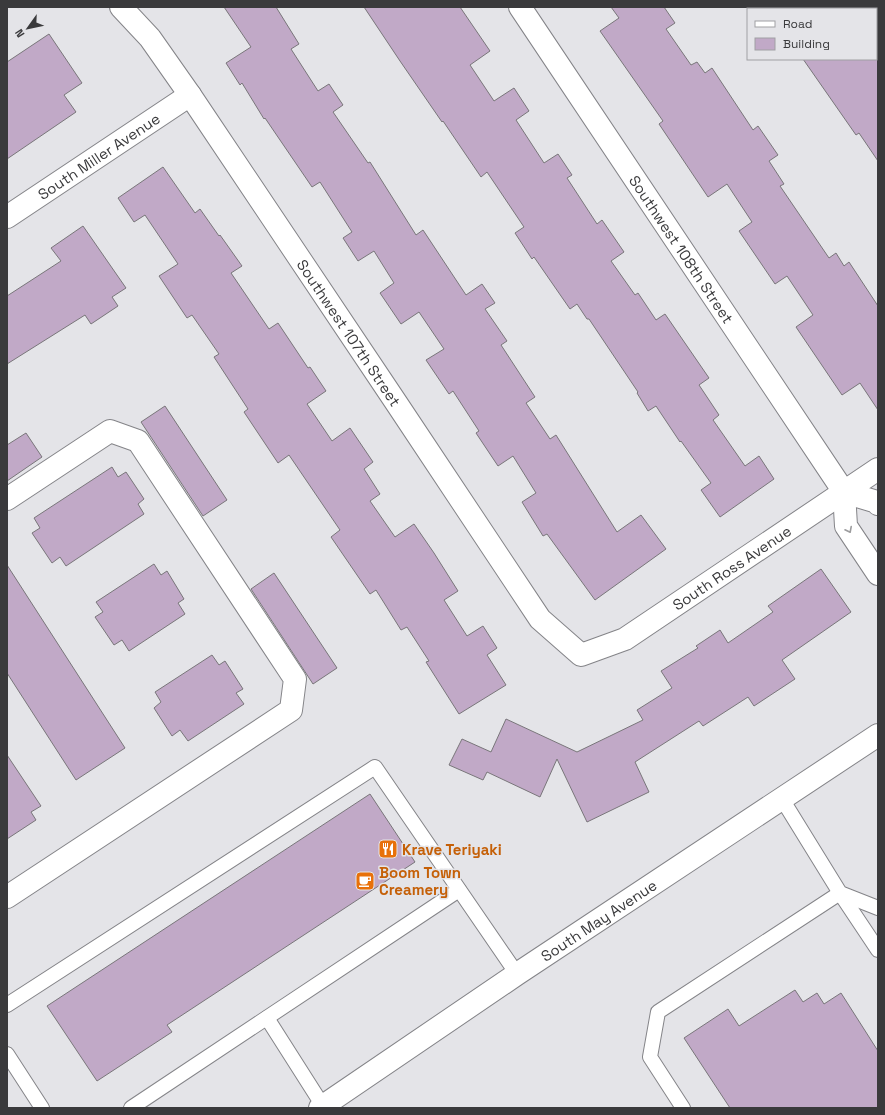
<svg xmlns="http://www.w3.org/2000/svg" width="885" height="1115" font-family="'Space Grotesk',sans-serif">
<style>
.building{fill:#c1a9c7;stroke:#79767a}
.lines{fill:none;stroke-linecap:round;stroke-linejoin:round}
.service-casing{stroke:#848488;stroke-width:16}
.minor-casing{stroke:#848488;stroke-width:24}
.tertiary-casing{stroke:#848488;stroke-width:24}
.secondary-casing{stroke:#848488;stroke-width:24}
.service{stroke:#fff;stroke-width:14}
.minor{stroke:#fff;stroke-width:22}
.tertiary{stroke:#fff;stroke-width:22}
.secondary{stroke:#fff;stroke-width:22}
.oneway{stroke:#9c9c9e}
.labels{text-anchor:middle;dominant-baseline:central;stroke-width:3;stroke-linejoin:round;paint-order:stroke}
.street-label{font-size:15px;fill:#3a3a3c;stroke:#e4e4e8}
.food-label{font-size:15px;font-weight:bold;fill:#c56008;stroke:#e4e4e8;text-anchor:start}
</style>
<rect width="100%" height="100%" fill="#e4e4e8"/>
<!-- building -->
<g class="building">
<polygon points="224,7 276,7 299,44 291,49 318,91 329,84 343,105 333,112 368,163 370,162 416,235 423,230 466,295 482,284 495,303 485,309 507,341 501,345 535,397 526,403 550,439 556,435 617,532 641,515 666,549 595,600 547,534 543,536 522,502 536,493 513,456 498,466 476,433 479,431 453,391 449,394 426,360 444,349 419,312 401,324 380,293 394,283 374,251 358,261 343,238 352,232 320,182 312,187 265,118 264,119 242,83 240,85 226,63 251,47"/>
<polygon points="364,7 460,7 490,51 470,65 494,101 514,88 529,111 516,120 544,163 558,154 572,175 567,178 597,224 602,220 624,252 611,261 635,295 638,293 656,320 665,314 709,378 699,385 719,415 713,420 745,466 759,456 774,479 720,517 701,490 711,483 681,441 680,442 656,406 648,411 637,393 638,392 589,319 587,319 577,304 570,309 534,257 532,259 515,233 524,227 487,172 481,177 443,121 442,122 400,61"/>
<polygon points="611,7 664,7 675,23 666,29 691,65 697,62 705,73 712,68 753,130 758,126 778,155 769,161 784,184 780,186 829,258 836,253 844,266 849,262 878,306 878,410 860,383 842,395 796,327 813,315 787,276 775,284 739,231 752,222 727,184 708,197 659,124 663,121 600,31 619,18"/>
<polygon points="49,34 82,83 64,95 76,112 7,159 7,62"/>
<polygon points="803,59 878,59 878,161 859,133 856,135"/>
<polygon points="163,167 195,213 200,209 219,236 220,235 242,266 231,273 269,329 278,323 308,368 310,367 326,391 307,404 332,441 350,428 373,462 364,469 380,494 370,501 395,537 414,524 434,553 458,591 444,600 467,636 483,626 497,648 487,655 506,685 459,714 426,662 429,661 407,627 401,630 376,590 370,594 331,537 340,530 289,455 278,463 244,412 248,409 214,357 219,354 192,315 187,318 159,276 178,264 145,215 134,222 118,198"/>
<polygon points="83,226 126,288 112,297 118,306 91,324 85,315 7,364 7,296 61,261 51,248"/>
<polygon points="165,406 227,500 203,516 141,422"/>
<polygon points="26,433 42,457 7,481 7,445"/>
<polygon points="112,467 118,477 126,472 144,499 138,504 144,514 66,566 60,557 52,563 32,533 40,528 34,518"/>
<polygon points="154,564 161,575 167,571 184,599 178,603 185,614 129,651 122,640 114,645 95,617 103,612 96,602"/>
<polygon points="7,565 125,748 76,780 7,673"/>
<polygon points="821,569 851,612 782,660 795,679 754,706 748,697 703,726 699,721 635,762 649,792 587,822 557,759 540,797 487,772 483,780 449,765 462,739 491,752 506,719 577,752 643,720 637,710 672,688 661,671 698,648 696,646 720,630 728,643 773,612 768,606"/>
<polygon points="274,573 337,668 313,684 251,589"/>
<polygon points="212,655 219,665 225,661 243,689 236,693 244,704 188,741 180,730 172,736 154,708 161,702 155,692"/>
<polygon points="7,755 41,806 31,812 36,820 7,839"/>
<polygon points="370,794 415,862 167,1025 172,1032 97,1081 47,1006"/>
<polygon points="795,990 803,1002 817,993 824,1004 841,993 878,1051 878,1108 730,1108 684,1038 728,1009 739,1026"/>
</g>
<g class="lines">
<defs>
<g id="service">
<polyline points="782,799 840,893 878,908"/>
<polyline points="7,1005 375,767 517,974"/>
<polyline points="267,1018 323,1106"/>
<polyline points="7,1054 42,1108"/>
<polyline points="131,1108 459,890"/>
<polyline points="683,1108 650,1057 658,1012 840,893 878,950"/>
</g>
<g id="minor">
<path id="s1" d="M121,7L150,38L190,95L397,404L540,619L581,655L625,639L878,469"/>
<path id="s2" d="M520,7L844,492"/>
<path id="s3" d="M7,217L190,95"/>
<polyline points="7,499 110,431 138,441 295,679 291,710 7,897"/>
</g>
<polyline id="tertiary" points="878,504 877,502 844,492 846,526 878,574"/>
<g id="secondary">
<path id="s4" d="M320,1108L517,974L878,735"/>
</g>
</defs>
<!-- service casing -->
<use href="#service" class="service-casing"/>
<!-- minor casing -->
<use href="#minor" class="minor-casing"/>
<!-- tertiary casing -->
<use href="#tertiary" class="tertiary-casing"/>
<!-- secondary casing -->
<use href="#secondary" class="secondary-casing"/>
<!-- service -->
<use href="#service" class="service"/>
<!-- minor -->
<use href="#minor" class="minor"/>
<!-- tertiary -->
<use href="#tertiary" class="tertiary"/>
<!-- secondary -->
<use href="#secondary" class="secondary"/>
</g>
<!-- one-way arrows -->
<defs><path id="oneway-chevron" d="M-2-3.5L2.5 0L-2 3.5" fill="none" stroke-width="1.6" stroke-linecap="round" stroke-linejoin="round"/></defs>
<use class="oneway" href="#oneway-chevron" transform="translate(849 530) rotate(63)"/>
<!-- icons -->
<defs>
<symbol id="restaurant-square" viewBox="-11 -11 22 22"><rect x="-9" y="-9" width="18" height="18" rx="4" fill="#e8710a" stroke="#e4e4e8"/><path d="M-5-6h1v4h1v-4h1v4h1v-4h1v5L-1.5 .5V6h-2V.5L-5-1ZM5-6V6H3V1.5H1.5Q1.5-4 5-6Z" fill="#fff"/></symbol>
<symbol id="cafe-square" viewBox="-11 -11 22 22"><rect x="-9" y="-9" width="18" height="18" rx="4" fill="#e8710a" stroke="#e4e4e8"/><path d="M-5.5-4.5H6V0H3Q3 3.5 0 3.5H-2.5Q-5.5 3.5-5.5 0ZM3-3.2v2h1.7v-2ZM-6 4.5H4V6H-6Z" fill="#fff"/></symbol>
</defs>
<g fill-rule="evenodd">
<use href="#restaurant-square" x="377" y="838" width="22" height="22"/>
<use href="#cafe-square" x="354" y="870" width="22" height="22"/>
</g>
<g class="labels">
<!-- street labels -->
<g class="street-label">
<text stroke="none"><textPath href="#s3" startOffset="110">South Miller Avenue</textPath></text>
<text stroke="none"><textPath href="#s2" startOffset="291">Southwest 108th Street</textPath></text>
<text stroke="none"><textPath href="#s1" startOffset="398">Southwest 107th Street</textPath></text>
<text stroke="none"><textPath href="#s1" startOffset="972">South Ross Avenue</textPath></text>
<text stroke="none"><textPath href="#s4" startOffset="336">South May Avenue</textPath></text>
</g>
<!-- food labels -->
<g class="food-label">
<text x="402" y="849">Krave Teriyaki</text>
<text x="379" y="872">Boom Town<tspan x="379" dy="17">Creamery</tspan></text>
</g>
</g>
<!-- border -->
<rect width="885" height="1115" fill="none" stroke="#3a3a3c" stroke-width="16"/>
<!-- legend -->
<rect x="747" y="8" width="130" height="52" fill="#e4e4e8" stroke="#a0a0a3"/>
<rect x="755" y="21" width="20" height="6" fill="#ffffff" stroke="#a0a0a3"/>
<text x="783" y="28" font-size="12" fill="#3a3a3c">Road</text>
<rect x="755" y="38" width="20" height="12" fill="#c1a9c7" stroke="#a0a0a3"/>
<text x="783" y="48" font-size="12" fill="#3a3a3c">Building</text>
<!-- north arrow -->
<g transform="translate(28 28) rotate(237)" stroke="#e4e4e8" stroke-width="3" paint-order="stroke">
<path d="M0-3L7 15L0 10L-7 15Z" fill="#3a3a3c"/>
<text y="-6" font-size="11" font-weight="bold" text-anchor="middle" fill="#3a3a3c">N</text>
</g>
</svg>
